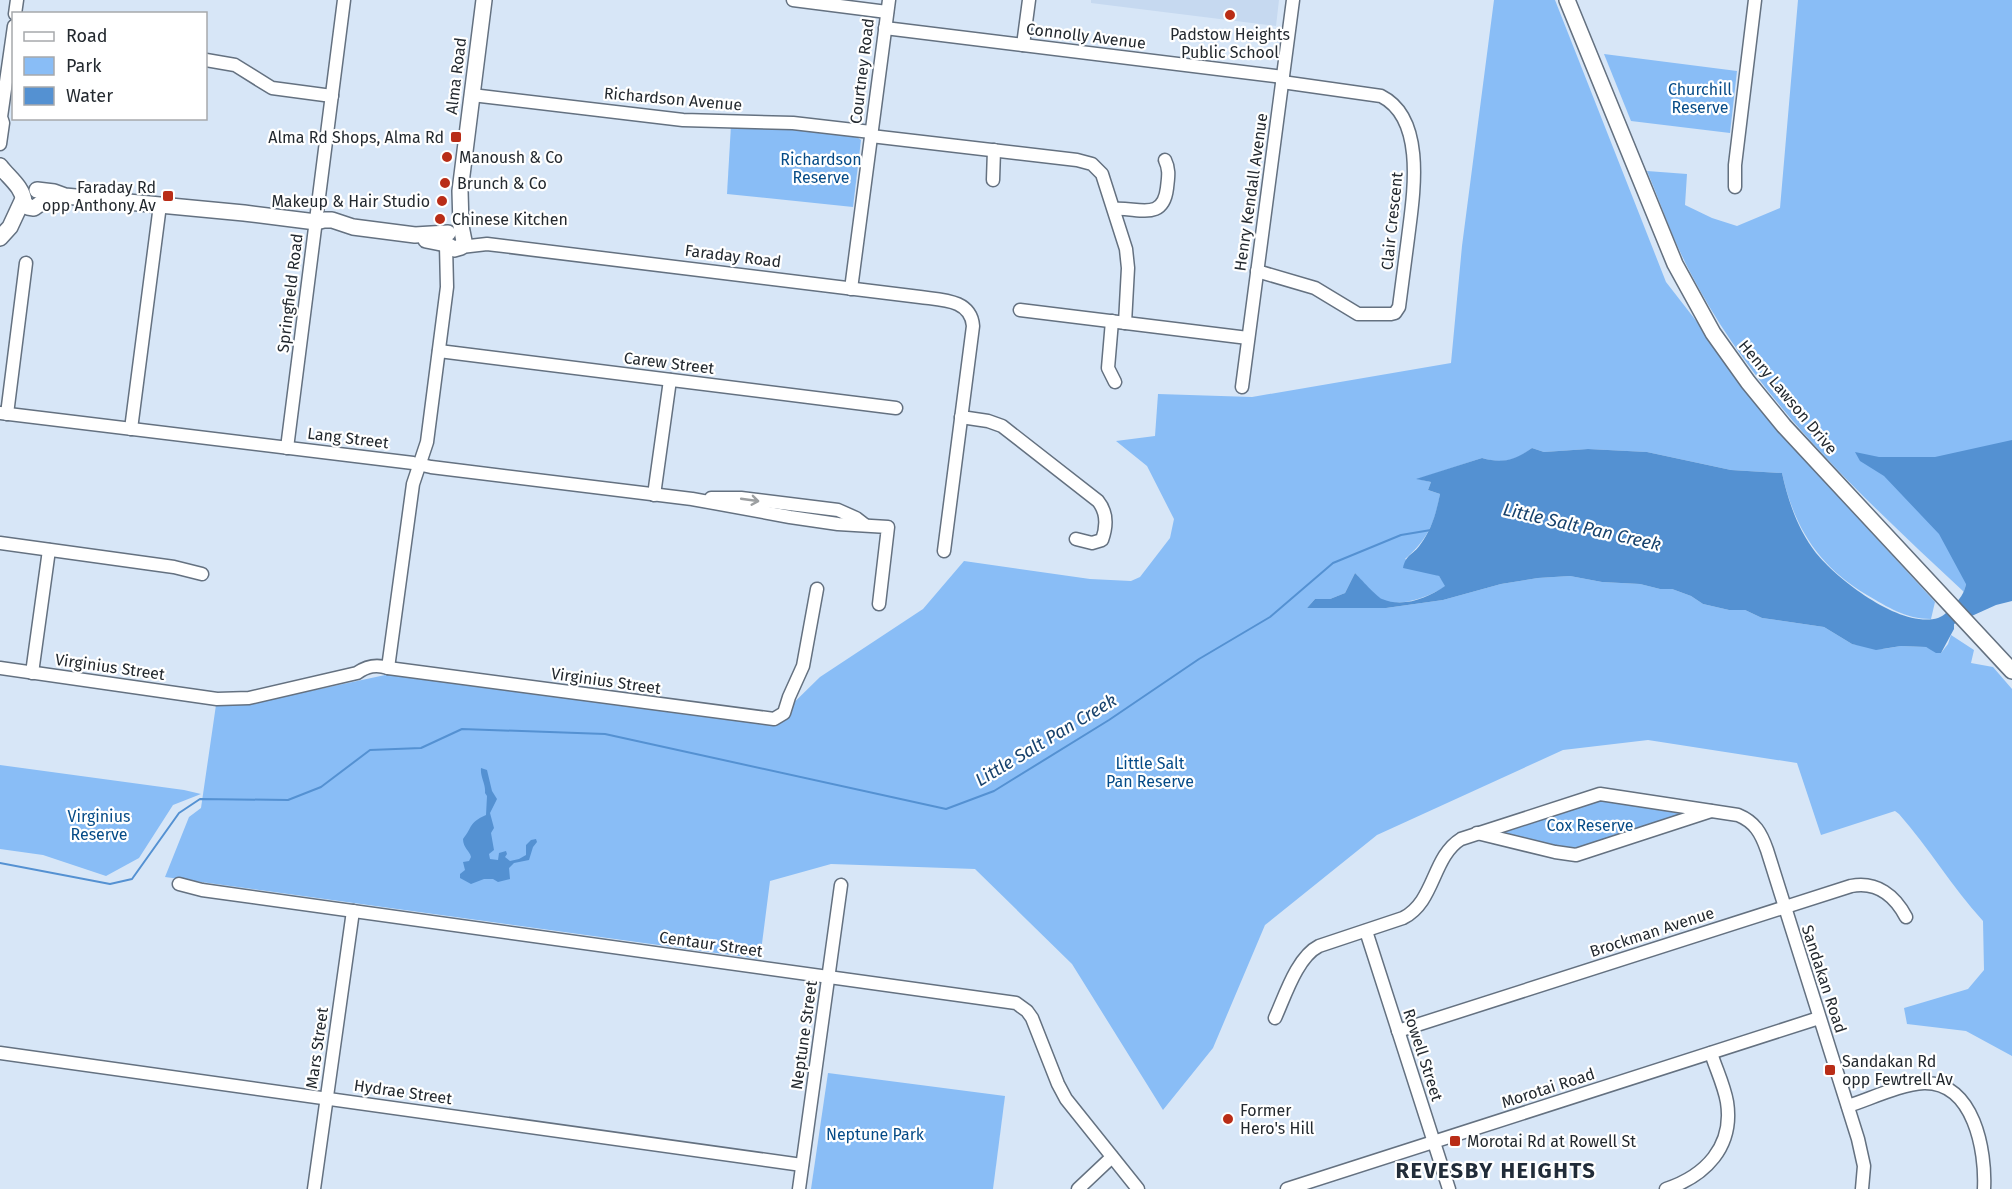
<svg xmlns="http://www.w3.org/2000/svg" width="2012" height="1189" font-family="'Fira Sans',sans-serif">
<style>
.built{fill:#c6d9f0}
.green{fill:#89bdf6}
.water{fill:#5491d2}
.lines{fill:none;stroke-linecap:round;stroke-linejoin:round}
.stream{stroke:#5491d2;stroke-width:2}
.minor-casing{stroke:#647180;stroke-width:15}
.major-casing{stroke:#647180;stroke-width:18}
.minor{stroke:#fff;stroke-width:12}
.major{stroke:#fff;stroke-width:15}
.oneway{stroke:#9c9fa1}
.poi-dot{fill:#b92d17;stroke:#fff;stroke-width:2}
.labels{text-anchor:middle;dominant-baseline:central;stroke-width:4.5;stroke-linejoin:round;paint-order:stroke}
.poi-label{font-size:16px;fill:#23292f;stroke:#fff;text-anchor:start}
.street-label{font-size:16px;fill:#23292f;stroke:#fff}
.park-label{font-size:16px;fill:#054b87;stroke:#fff}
.water-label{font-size:18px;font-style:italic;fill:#17426d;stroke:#fff}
.district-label{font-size:22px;font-weight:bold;letter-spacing:1.5px;fill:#212c39;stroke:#fff}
</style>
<rect width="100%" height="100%" fill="#d7e6f7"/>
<!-- built -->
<polygon class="built" points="1091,0 1279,0 1276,26 1091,3"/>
<!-- green -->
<g class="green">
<path d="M1494,0H1555L1666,282L1802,457L1935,602L1931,619C1905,619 1888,607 1867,595C1818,566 1794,527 1782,473L1731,470L1647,452L1588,449L1544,452L1532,448C1515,461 1503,464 1482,458L1418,479L1431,482L1428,490L1440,494C1435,522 1428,539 1405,559L1439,576L1446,586C1431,596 1394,611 1378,597C1370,590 1362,581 1355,573L1345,593L1330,599H1315L1307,608H1386L1443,600L1501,584L1538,578L1570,576L1602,582L1640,584L1660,589H1672L1691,596L1703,604L1729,610H1745L1762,618L1824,627L1852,644L1883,649L1901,646L1926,647L1941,653L1948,644L1951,635L1974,650L1971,663L1993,667L2012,689V1056L1966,1031L1907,1024L1904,1008L1968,989L1984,970L1983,921C1952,887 1929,848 1899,814L1895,811L1821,835L1797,763L1648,740L1563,750L1377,835L1265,925L1213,1048L1163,1110L1072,964L975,869L831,864L770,881L760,959L165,877L189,817L201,808L216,705H242L254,703L390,674L772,724L820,677L923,609L964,561L1090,579L1131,581L1140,577L1170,538L1174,519L1147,466L1116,441L1155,436L1158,394L1252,397L1451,363L1462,246Z"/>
<path d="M1798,0H2012V460L1973,555L1964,592C1862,497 1755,398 1690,272C1673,240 1661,204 1647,171L1687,174L1685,205L1712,218L1737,226L1780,208Z"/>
<polygon points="1604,54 1737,71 1730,133 1631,121"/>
<polygon points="731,125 854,135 861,140 853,207 727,194"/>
<polygon points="0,765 184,790 201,794 173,805 139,858 106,876 43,855 0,849"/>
<polygon points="1597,800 1684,814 1572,851 1496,832"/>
<polygon points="828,1073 1005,1096 993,1189 811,1189"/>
</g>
<!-- water -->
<g class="water">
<path d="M2012,440V601L1996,605L1954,624V629L1941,653H1936L1926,647L1901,646L1876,650L1852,644L1824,627L1762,618L1745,610H1729L1703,604L1691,596L1672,589H1660L1640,584L1602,582L1570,576L1538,578L1501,584L1443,600L1386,608H1307L1315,599H1330L1345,593L1355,573C1360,578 1377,597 1382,599C1403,608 1428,598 1445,586L1439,576L1403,568C1406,554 1413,555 1420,545C1432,529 1436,513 1440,494L1428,490L1431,482L1416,479L1482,458C1503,464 1515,460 1532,448L1544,452L1588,449L1647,452L1731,470L1782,473C1788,501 1798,530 1816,553C1838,580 1901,629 1938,618C1944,616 1948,611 1952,607C1960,599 1964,594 1966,584L1939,534L1884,476L1860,461L1855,452L1879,457H1935Z"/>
<path d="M481,768L487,770L492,791L497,799L490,813L494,828L491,833L494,850L489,854L490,859L498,860L499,853L506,851L507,854L505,857L510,861L519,859L526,855V845L531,840L536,839L537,842L533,847L529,860L514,863L509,868L510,879L498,882L493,879H484L471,884L460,878V874L465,870L463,862L469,861L471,857C470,851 463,848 463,839C473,827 468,823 486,815L487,796L485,793C486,784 480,777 481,768Z"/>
</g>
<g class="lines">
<!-- stream -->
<polyline class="stream" points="0,863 110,884 132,879 179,813 200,799 288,800 321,787 370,750 421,748 462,729 605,734 946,809 994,791 1109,720 1199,659 1270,617 1333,563 1401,535 1431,530"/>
<defs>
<g id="minor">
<polyline points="793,0 887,12"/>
<polyline points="15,14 17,0"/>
<polyline points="885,28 1283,77"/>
<polyline points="1023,45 1029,0"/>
<polyline points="206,60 235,65 272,88 332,96"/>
<polyline points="472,95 683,120 793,123 871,132"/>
<polyline points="871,136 1077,160 1092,164 1102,174 1126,249 1128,268 1125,323"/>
<polyline points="0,144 3,123 1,117 14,26"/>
<polyline points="993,180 994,150"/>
<polyline points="1735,187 1735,165 1755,0"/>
<path d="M1114,209C1138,207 1163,222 1167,188C1168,178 1170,170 1165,160"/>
<path d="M461,247L487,244L920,297C941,300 971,299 973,326L944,551"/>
<path d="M1257,271L1315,288L1358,314H1391L1395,313L1399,307C1402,284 1405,261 1408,238C1413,197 1427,119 1381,96L1282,82"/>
<polyline points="851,289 889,0"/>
<polyline points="1020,310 1248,338"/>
<polyline points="1112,321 1108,368 1115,382"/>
<polyline points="439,351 896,408"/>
<polyline points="1242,387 1293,0"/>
<polyline points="0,413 413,463 431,467 692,499 790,517 838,524 888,527 879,604"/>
<polyline points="7,414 26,263"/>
<path d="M961,417L988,421L1002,426L1098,501C1107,512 1107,526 1102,540L1092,543L1076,539"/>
<polyline points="131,429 160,205"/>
<polyline points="287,448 344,0"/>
<polyline points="654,495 670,380"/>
<polyline points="711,498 741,498 838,510 856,518 865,525"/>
<polyline points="0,543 174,567 202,574"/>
<path d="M0,668L217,699L249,698L357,673C367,666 376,664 388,668L774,719L784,713L789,697L803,666L817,589"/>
<polyline points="388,668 413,484 427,442 447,287 446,245"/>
<polyline points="32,673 49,550"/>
<polyline points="1477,833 1555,852 1576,855 1711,811"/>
<polyline points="179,884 202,890 1016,1003 1027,1011 1032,1018 1058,1084 1066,1099 1138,1189"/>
<polyline points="1366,931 1449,1189"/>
<path d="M1275,1018C1285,996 1297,957 1319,946L1403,918C1435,902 1432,857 1461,839L1600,794L1738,815C1755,822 1761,833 1767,850L1858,1139L1864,1166L1862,1189"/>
<path d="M1398,1031L1851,886C1877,881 1895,896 1906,917"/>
<polyline points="0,1053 802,1165"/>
<path d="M1848,1106C1870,1099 1901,1084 1924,1083C1974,1082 1986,1151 1984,1189"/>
<polyline points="314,1189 353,911"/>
<polyline points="799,1189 841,885"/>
<polyline points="1078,1189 1112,1157"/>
<polyline points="1287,1189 1819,1018"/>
<path d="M1666,1189C1705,1176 1734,1147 1727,1102C1724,1085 1716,1069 1711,1053"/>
</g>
<g id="major">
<polyline points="1567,0 1675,264 1713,333 1748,382 1784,426 2012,671"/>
<path d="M0,166C8,177 23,187 24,202L28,207L34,208L41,203L62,197"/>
<polyline points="37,190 54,192 65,196 244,213 316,222 324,220 332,220 353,227 415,235 448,233"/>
<polyline points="0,238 10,227 23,199"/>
<polyline points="426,240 446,244 454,249 461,247 464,241 461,226 460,191 484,0"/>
</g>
</defs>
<!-- minor casing -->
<use href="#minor" class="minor-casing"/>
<!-- major casing -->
<use href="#major" class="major-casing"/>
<!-- minor -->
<use href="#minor" class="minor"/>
<!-- major -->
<use href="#major" class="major"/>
</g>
<!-- one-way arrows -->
<defs><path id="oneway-shaft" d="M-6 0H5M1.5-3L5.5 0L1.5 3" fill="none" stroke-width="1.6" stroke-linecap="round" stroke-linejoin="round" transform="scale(1.5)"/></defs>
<use class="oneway" href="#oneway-shaft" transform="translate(750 500) rotate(8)"/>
<!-- markers -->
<g class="poi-dot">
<circle cx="1230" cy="15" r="6"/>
<rect x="450" y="131" width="12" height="12" rx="3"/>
<circle cx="447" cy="157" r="6"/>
<circle cx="445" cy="183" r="6"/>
<rect x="162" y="190" width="12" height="12" rx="3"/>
<circle cx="442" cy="201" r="6"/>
<circle cx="440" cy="219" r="6"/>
<rect x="1824" y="1064" width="12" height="12" rx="3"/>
<circle cx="1228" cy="1119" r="6"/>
<rect x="1449" y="1135" width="12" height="12" rx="3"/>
</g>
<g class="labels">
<!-- poi labels -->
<g class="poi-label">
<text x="1230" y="34" text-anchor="middle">Padstow Heights<tspan x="1230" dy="18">Public School</tspan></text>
<text x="444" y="137" text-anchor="end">Alma Rd Shops, Alma Rd</text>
<text x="459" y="157">Manoush &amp; Co</text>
<text x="457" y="183">Brunch &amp; Co</text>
<text x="156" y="187" text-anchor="end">Faraday Rd<tspan x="156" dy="18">opp Anthony Av</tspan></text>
<text x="430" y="201" text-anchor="end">Makeup &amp; Hair Studio</text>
<text x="452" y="219">Chinese Kitchen</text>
<text x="1842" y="1061">Sandakan Rd<tspan x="1842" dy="18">opp Fewtrell Av</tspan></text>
<text x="1240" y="1110">Former<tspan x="1240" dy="18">Hero's Hill</tspan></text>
<text x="1467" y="1141">Morotai Rd at Rowell St</text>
</g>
<!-- street labels -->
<g class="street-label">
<text transform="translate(1086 36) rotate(7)">Connolly Avenue</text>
<text transform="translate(862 71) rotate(-83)">Courtney Road</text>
<text transform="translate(456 76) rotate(-83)">Alma Road</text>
<text transform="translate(673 99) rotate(5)">Richardson Avenue</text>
<text transform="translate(1251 192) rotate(-82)">Henry Kendall Avenue</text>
<text transform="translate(1392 221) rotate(-84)">Clair Crescent</text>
<text transform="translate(733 256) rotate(7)">Faraday Road</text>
<text transform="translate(290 293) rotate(-83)">Springfield Road</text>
<text transform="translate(669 363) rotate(7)">Carew Street</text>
<text transform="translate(1788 397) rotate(50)">Henry Lawson Drive</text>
<text transform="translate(348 438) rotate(7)">Lang Street</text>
<text transform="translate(110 667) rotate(8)">Virginius Street</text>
<text transform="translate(606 681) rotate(8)">Virginius Street</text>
<text transform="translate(1652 932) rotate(-18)">Brockman Avenue</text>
<text transform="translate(711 944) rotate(8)">Centaur Street</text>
<text transform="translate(1824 979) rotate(72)">Sandakan Road</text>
<text transform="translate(804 1035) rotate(-82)">Neptune Street</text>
<text transform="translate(317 1048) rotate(-82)">Mars Street</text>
<text transform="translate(1423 1055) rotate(72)">Rowell Street</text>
<text transform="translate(1548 1088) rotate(-18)">Morotai Road</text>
<text transform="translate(403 1092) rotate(8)">Hydrae Street</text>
</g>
<!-- park labels -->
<g class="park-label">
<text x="1700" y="89">Churchill<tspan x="1700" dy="18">Reserve</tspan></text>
<text x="821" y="159">Richardson<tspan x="821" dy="18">Reserve</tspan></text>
<text x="1150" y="763">Little Salt<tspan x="1150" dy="18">Pan Reserve</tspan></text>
<text x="99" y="816">Virginius<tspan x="99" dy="18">Reserve</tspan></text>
<text x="1590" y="825">Cox Reserve</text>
<text x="875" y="1134">Neptune Park</text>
</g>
<!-- water labels -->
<g class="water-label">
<text transform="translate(1582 527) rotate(13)">Little Salt Pan Creek</text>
<text transform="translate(1046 740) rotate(-31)">Little Salt Pan Creek</text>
</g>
<!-- district labels -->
<g class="district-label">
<text x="1496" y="1170">REVESBY HEIGHTS</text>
</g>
</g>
<!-- legend -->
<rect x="12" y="12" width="195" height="108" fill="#ffffff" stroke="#a7a9ac" stroke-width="1.5"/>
<rect x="24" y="32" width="30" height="9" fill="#ffffff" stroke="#a7a9ac" stroke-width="1.5"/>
<text x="66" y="42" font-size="18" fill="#23292f">Road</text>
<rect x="24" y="57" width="30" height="18" fill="#89bdf6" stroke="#a7a9ac" stroke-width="1.5"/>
<text x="66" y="72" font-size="18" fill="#23292f">Park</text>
<rect x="24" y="87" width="30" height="18" fill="#5491d2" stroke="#a7a9ac" stroke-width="1.5"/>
<text x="66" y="102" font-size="18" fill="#23292f">Water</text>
</svg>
